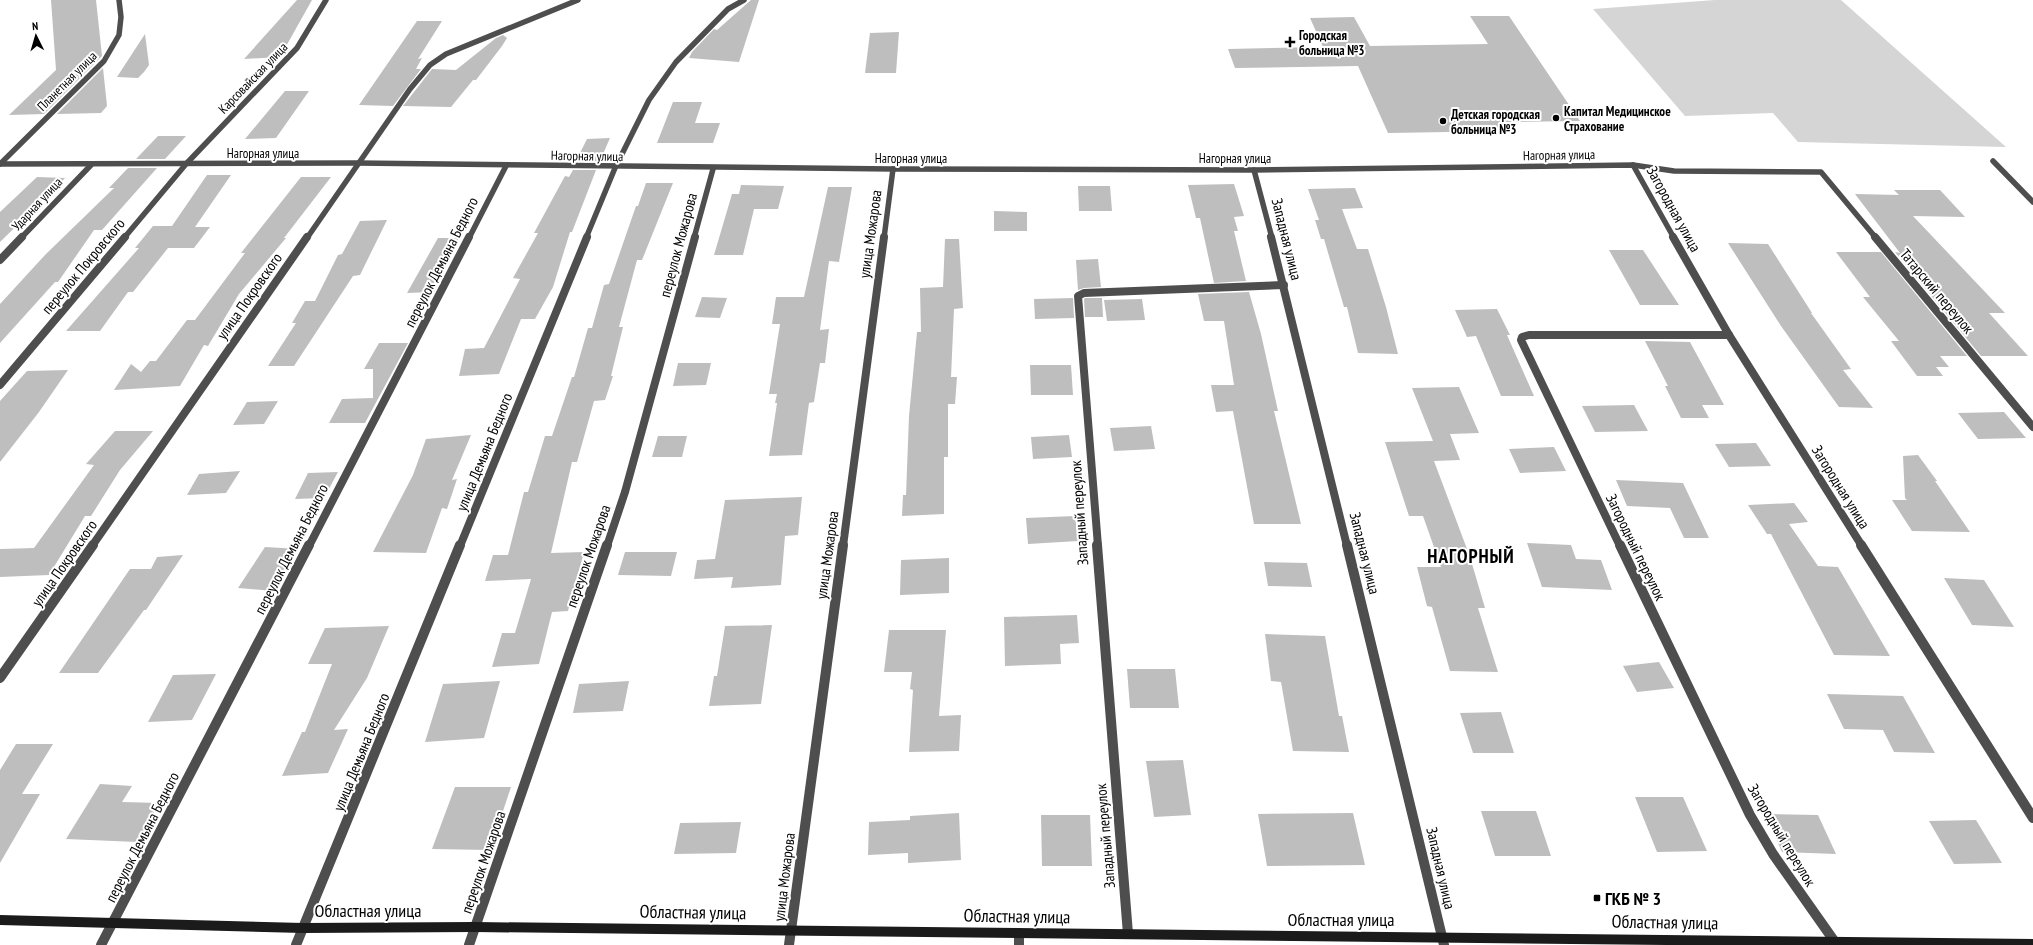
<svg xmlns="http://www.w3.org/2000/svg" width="2033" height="945" font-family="'PT Sans Narrow',sans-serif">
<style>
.green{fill:#d5d5d5}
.building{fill:#bebebe}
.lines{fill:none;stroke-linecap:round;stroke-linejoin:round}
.street-far2{stroke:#4e4e4e;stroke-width:5.5}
.street-far1{stroke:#4e4e4e;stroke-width:8}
.street{stroke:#4e4e4e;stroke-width:10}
.secondary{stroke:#1b1b1b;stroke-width:10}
.poi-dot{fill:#000;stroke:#fff;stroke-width:1.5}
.labels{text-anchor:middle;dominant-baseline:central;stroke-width:4;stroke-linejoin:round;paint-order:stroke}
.far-poi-label{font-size:13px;font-weight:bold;fill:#000;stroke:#fff;text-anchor:start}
.far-street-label{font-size:13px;fill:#000;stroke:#fff}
.street-label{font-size:15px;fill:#000;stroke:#fff}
.near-poi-label{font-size:18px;font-weight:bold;fill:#000;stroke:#fff;text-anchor:start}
.near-street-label{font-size:18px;fill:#000;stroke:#fff}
.district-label{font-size:19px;font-weight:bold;letter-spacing:1px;fill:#000;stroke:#fff}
</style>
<rect width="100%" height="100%" fill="#fff"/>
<!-- green -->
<polygon class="green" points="1715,0 1841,0 2006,147 1798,142 1773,113 1685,116 1593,9"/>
<!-- building -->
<g class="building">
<polygon points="51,0 96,0 102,56 44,114 9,115 56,70"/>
<polygon points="297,0 312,0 280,57 244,59"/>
<polygon points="751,0 759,0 739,62 689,58 692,52 714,29 717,30"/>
<polygon points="1470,16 1509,16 1580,121 1504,122 1509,131 1388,133 1358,66 1235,68 1228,49 1323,47 1310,18 1354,17 1370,46 1488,44"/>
<polygon points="417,21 442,21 418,59 422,58 416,69 421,69 393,106 359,105"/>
<polygon points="899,32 896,73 865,73 870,33"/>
<polygon points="145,34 149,65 144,72 138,78 117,77"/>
<polygon points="503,35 507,38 502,46 476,80 473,80 451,107 403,106 432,69 456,70 496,38"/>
<polygon points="103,68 107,106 101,113 57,114"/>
<polygon points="285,91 309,91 276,138 245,139"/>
<polygon points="673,102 702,102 695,123 720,123 713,143 657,143"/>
<polygon points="158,136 186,136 165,159 136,159"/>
<polygon points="610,138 600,161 576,161 587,139"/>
<polygon points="128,168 157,168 102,230 94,230 58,282 55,282 0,343 0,304 45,255 114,188 109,188"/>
<polygon points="573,170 596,170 572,232 570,232 553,287 535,319 521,319 499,374 459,376 465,349 484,348 520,279 513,278 538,233 534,233 565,176 569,177"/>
<polygon points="207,175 231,175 195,227 210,227 194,248 168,248 133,292 128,292 100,331 66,331 139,248 135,248 153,226 172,226"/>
<polygon points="37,177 65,178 0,242 0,212"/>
<polygon points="301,177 331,177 284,238 286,238 239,294 208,346 204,345 180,386 114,390 131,364 141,372 150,361 156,361 187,320 195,320 245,253 241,253"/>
<polygon points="646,183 673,183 642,260 637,260 619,327 623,327 611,376 613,376 605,400 594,401 577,462 572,462 551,553 584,552 568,611 552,612 539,664 492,667 502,633 515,633 531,579 485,581 493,555 508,555 524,492 528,492 545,436 552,436 572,377 574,377 588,328 592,328 604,285 609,284 636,206 638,206"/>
<polygon points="1234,184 1244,216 1234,217 1238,231 1234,231 1246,281 1214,283 1200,218 1196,218 1188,185"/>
<polygon points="741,185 784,186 778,209 754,209 743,255 714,255 732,194 739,194"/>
<polygon points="1078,186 1110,186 1112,211 1079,211"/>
<polygon points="828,187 852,187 839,262 829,261 820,330 829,329 825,363 820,363 814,402 809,403 802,455 769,456 777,403 775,403 777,394 769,394 780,324 772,324 776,297 804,297"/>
<polygon points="1355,188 1363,208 1342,209 1357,249 1368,249 1386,307 1398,354 1358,353 1347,307 1344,307 1324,239 1321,239 1315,220 1319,220 1308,189"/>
<polygon points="1894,190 1940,190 1965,217 1913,216 2005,313 1989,313 2028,356 1981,356 1895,252 1900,253 1855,194 1899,195"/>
<polygon points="994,211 1027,212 1027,231 994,231"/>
<polygon points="387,220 360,275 353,276 294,366 268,366 296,323 292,323 305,301 315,301 338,255 342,254 360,221"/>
<polygon points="438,238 459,238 434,292 407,293"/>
<polygon points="945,239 959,239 963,308 954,309 951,377 957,377 955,404 948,404 948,457 944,457 944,514 902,516 903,495 906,495 909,416 917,332 921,332 920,288 943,287"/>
<polygon points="1728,243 1768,244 1812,313 1811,313 1851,369 1843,370 1873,408 1839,407 1781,326"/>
<polygon points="1609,250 1643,250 1679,305 1640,305"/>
<polygon points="1836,252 1881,252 1967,356 1940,356 1949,367 1936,367 1943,376 1917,376 1891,341 1899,341 1863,297 1870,297"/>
<polygon points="1098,259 1101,287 1084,288 1078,290 1076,260"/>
<polygon points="1249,292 1261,334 1278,411 1274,411 1301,524 1254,524 1233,411 1216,412 1211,385 1234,385 1224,321 1204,321 1198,294"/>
<polygon points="702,297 727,298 720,318 695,317"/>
<polygon points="1073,298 1074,318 1035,319 1034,299"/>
<polygon points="1085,298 1102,298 1103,317 1085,317 1084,299"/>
<polygon points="1142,299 1145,320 1107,321 1104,300"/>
<polygon points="1497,309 1510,335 1507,335 1534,396 1501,396 1476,336 1467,337 1455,310"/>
<polygon points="1645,341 1690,342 1724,405 1702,405 1709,418 1681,418 1665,386 1668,386"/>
<polygon points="379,343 408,343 365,423 329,423 342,399 373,398 373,369 364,369"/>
<polygon points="678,363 711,363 706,385 673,386"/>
<polygon points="1030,365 1071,365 1073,395 1031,395"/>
<polygon points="68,370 39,412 0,462 0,401 27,371"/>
<polygon points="1459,387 1479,433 1450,434 1460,460 1434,461 1470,557 1485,608 1478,608 1498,672 1450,671 1432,607 1427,606 1417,567 1441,567 1423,516 1409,516 1385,442 1433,441 1412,388"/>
<polygon points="278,401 264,424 233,425 247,402"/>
<polygon points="1634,405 1648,431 1595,432 1582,406"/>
<polygon points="2004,412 2026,438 1978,439 1958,413"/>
<polygon points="1151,426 1155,449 1114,451 1110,428"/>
<polygon points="115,431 153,431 120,470 91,516 85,516 49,575 0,577 0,549 34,548 94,465 86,464"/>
<polygon points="471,435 452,480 457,479 447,509 442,508 426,553 373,552 413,475 426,439"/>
<polygon points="1069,435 1072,457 1033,459 1031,437"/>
<polygon points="658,436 687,436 682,457 652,457"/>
<polygon points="1756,443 1771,466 1729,467 1715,444"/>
<polygon points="1554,447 1566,471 1520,473 1509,449"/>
<polygon points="1918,455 1937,481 1935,481 1970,532 1912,531 1892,500 1907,500 1905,498 1903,456"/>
<polygon points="240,471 226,493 187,495 199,474"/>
<polygon points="338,472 324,498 295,499 308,473"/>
<polygon points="1616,480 1683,483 1709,538 1684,538 1670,508 1627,506"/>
<polygon points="802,497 798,535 785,536 781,585 731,588 733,577 694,579 697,560 715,559 725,500"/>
<polygon points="1794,503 1808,522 1789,524 1818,566 1838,567 1890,656 1834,655 1771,534 1767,534 1748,505"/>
<polygon points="1075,516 1078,541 1028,544 1026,518"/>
<polygon points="1527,543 1571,545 1576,559 1601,560 1612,590 1542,587"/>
<polygon points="265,547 299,549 273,591 238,588"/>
<polygon points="625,552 677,552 671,576 618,575"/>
<polygon points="183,555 146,610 144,610 98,673 59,673 130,569 151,569 157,557"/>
<polygon points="949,558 949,593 900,595 901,560"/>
<polygon points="1264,562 1307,563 1312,587 1268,586"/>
<polygon points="1944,578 1984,580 2014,627 1972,625"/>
<polygon points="1077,615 1079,643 1060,644 1061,664 1005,666 1004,617"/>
<polygon points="772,625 761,704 709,706 714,676 717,676 725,626"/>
<polygon points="389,626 367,678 334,730 348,729 328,773 282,776 302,732 305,732 332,664 308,664 325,628"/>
<polygon points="889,630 946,630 939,716 961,715 959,751 909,752 913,690 910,689 912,672 884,672"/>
<polygon points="1265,634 1325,636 1339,716 1342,716 1349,752 1293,751 1281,682 1271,681"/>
<polygon points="1659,662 1674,688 1637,692 1623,666"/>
<polygon points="1127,669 1175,669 1179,708 1130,708"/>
<polygon points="216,674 192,720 148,722 173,675"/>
<polygon points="500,681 484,738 425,742 443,684"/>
<polygon points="629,681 623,711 573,713 579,684"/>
<polygon points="1827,694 1903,696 1935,753 1894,752 1883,730 1844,729"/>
<polygon points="1501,712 1514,753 1473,753 1460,713"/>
<polygon points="16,744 53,744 22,794 40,794 0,863 0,770"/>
<polygon points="1183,760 1191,815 1154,817 1146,761"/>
<polygon points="100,784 132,786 122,802 159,803 137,842 66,839"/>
<polygon points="455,787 511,787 490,850 432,849"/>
<polygon points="1635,797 1683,797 1707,851 1657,852"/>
<polygon points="1481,811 1536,811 1551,856 1495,856"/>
<polygon points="959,813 961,860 908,863 908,853 868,855 869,822 910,820 910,816"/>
<polygon points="1353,813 1365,865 1267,866 1258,814"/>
<polygon points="1765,814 1818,815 1836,854 1782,852"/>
<polygon points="1041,815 1090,815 1092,866 1042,866"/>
<polygon points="1976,820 2002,863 1954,864 1929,821"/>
<polygon points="741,822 736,853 674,854 680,823"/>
</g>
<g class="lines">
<!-- street-far2 -->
<g class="street-far2">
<polyline points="1993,161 2033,202"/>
<polyline points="0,164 356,163 893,169 1254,170 1633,165 1674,171 1821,172 1876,238"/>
<polyline points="0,164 104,61 119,35 121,17 119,0"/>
<polyline points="1633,165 1674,238"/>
<polyline points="1254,170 1272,238"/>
<polyline points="21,238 91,165"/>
<polyline points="124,238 186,164 297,48 326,0"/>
<polyline points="307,238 410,89 430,65 446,54 578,0"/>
<polyline points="469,238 506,166"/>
<polyline points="586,238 615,168 649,100 676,62 728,9 744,0"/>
<polyline points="694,238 713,169"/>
<polyline points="884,238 893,169"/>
</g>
<!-- street-far1 -->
<g class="street-far1">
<polyline points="1271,237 1347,546"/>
<polyline points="1673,237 1729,335 1862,546"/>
<polyline points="1875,237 2033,427"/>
<polyline points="0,260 22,237"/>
<polyline points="0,385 125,237"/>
<polyline points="92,546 307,237"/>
<polyline points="309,546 469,237"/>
<polyline points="460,546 587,237"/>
<polyline points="607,546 625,492 695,237"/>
<polyline points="843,546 884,237"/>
<polyline points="1098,546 1078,296 1084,293 1284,285"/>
<polyline points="1620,546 1521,340 1522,337 1529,335 1729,335"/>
</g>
<!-- street -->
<g class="street">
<polyline points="1097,545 1128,934"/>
<polyline points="1347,545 1444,945"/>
<polyline points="1620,545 1750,815 1773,854 1837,945"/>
<polyline points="1861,545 2033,818"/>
<polyline points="0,678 93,545"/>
<polyline points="1019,933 1019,945"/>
<polyline points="101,945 309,545"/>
<polyline points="296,945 460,545"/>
<polyline points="469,945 607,545"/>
<polyline points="789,945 843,545"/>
</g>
<!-- secondary -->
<polyline class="secondary" points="0,920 303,928 475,927 2033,944"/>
</g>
<!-- markers -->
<g class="poi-dot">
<path d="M1288 36h4v4h4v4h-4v4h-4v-4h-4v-4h4z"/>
<circle cx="1556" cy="118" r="4"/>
<circle cx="1443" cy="121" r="4"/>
<rect x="1593" y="894" width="8" height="8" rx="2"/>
</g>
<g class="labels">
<!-- far-poi labels -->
<g class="far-poi-label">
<text x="1299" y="35">Городская<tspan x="1299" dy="15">больница №3</tspan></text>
<text x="1564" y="111">Капитал Медицинское<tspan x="1564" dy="15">Страхование</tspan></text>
<text x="1451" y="114">Детская городская<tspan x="1451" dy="15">больница №3</tspan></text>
</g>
<!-- far-street labels -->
<g class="far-street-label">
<text transform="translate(253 78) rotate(-46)">Карсовайская улица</text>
<text transform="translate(67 81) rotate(-45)">Планетная улица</text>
<text x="263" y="153">Нагорная улица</text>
<text transform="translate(1559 155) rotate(-1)">Нагорная улица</text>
<text transform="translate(587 156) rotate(1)">Нагорная улица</text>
<text x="911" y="158">Нагорная улица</text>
<text x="1235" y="158">Нагорная улица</text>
<text transform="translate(37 204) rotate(-47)">Ударная улица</text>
</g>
<!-- street labels -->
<g class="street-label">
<text transform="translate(1674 209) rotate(61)">Загородная улица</text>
<text transform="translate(870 234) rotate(-82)">улица Можарова</text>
<text transform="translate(1287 239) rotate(76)">Западная улица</text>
<text transform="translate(678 245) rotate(-75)">переулок Можарова</text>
<text transform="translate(441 262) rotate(-63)">переулок Демьяна Бедного</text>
<text transform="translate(83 266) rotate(-50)">переулок Покровского</text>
<text transform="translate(1937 291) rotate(50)">Татарский переулок</text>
<text transform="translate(249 296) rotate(-55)">улица Покровского</text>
<text transform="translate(484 452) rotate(-68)">улица Демьяна Бедного</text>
<text transform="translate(1841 487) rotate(58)">Загородная улица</text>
<text transform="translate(1079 513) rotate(-94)">Западный переулок</text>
<text transform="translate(1636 547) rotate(64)">Загородный переулок</text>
<text transform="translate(291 549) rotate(-63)">переулок Демьяна Бедного</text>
<text transform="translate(1365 553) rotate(76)">Западная улица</text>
<text transform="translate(827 555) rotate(-82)">улица Можарова</text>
<text transform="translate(588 556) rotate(-71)">переулок Можарова</text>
<text transform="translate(64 563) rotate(-55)">улица Покровского</text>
<text transform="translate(361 752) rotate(-68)">улица Демьяна Бедного</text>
<text transform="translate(1782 835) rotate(59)">Загородный переулок</text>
<text transform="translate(1105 836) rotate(-95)">Западный переулок</text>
<text transform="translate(142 837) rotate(-63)">переулок Демьяна Бедного</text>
<text transform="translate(483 862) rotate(-71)">переулок Можарова</text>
<text transform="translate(1441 868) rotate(77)">Западная улица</text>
<text transform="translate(784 877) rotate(-83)">улица Можарова</text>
</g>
<!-- near-poi labels -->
<g class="near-poi-label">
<text x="1605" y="898">ГКБ № 3</text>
</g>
<!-- near-street labels -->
<g class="near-street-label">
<text x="368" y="910">Областная улица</text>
<text transform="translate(693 912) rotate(1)">Областная улица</text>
<text transform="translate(1017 916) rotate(1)">Областная улица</text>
<text x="1341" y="919">Областная улица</text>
<text transform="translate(1665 922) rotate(1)">Областная улица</text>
</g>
<!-- district labels -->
<g class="district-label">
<text x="1471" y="556">НАГОРНЫЙ</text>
</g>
</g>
<!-- north arrow -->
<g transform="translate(36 36) rotate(355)" stroke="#ffffff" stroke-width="3" paint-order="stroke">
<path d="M0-3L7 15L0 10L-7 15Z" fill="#000000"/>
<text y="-6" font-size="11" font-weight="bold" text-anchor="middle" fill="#000000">N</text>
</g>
</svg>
